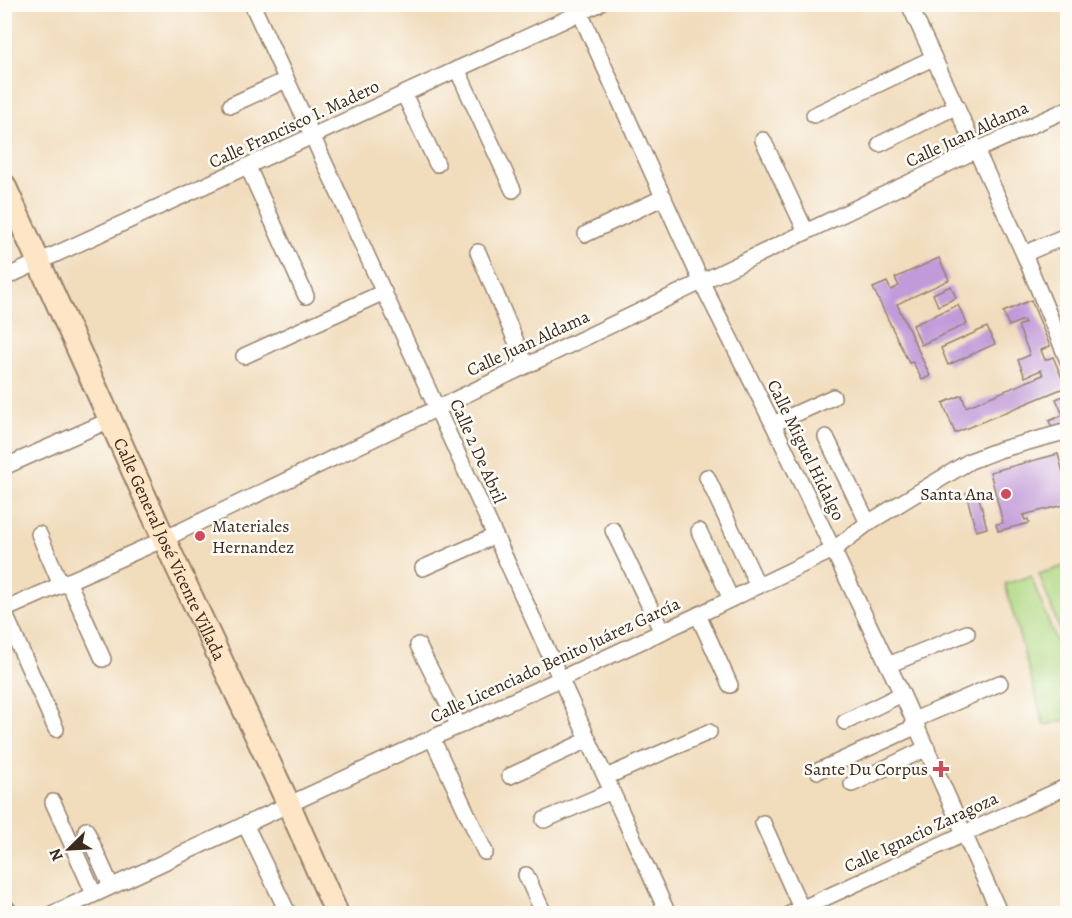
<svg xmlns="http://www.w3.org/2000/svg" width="1072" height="918" font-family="Alegreya,serif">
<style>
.green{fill:#afd882;stroke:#758150;stroke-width:1.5}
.building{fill:#c19ad9}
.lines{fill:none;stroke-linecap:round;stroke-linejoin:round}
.minor-casing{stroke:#96836d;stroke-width:18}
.secondary-casing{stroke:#96836d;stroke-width:26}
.minor{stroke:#fff;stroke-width:15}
.secondary{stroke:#fde5c5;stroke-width:22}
.poi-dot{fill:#d1495b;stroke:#fdfcf7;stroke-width:2}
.labels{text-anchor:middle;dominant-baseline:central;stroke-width:5;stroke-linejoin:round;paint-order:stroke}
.street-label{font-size:18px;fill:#3b2a1e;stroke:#fdfcf7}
.poi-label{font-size:18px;fill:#3b2a1e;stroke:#fdfcf7;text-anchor:end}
</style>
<rect width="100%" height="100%" fill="#fdfcf7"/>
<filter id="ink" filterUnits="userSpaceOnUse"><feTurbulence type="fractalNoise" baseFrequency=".0167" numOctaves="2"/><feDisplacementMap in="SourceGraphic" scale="12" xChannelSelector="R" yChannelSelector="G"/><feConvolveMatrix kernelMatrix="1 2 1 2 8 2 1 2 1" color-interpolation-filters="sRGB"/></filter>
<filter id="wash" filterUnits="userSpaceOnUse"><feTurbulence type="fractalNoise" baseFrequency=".008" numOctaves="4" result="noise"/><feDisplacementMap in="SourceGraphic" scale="24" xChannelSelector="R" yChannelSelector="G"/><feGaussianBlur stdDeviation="1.35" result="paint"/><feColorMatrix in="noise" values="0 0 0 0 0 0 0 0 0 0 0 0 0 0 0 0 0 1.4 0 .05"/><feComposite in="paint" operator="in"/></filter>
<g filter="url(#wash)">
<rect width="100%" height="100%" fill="#f1dcbc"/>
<!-- green -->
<g class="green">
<polygon points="1067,565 1068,644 1065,644 1039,574"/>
<polygon points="1031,576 1067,670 1067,720 1044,725 1005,584"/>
</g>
<g id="blocks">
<!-- building -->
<g class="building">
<polygon points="939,258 949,280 897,304 930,376 922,380 913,362 909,363 873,288 887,282 891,290 899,286 895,278"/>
<polygon points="951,286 956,298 938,306 933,294"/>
<polygon points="1031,300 1050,346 1041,350 1045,360 1053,357 1066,387 955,433 943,403 962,395 966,407 1043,375 1041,370 1025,377 1018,360 1030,355 1018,326 1025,323 1023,320 1009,326 1003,312"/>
<polygon points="958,305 967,324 921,345 913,325"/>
<polygon points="987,327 995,344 948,365 941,348"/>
<polygon points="1068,394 1068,426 1054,432 1049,421 1063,415 1056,399"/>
<polygon points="1058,454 1068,491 1068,504 1023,515 1025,520 1028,519 1029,523 998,531 996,524 1003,523 990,472"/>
<polygon points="977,490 987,528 976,531 966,493"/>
</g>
</g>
</g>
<g filter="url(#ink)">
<use href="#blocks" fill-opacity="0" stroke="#96836d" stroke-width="1.5"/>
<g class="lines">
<defs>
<g id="minor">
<polyline points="252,4 668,914"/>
<polyline points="576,4 702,283 773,424 902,694 1000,914"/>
<polyline points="909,4 1024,254 1068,361"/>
<polyline points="457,69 513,190"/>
<polyline points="404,94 437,164"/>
<polyline points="231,105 286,80"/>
<polyline points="814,115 933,58"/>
<polyline points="763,140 806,232"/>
<polyline points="880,144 957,106"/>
<polyline points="248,167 306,296"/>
<polyline points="586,234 664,197"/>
<polyline points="478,252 526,365"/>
<polyline points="1024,254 1068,235"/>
<polyline points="4,278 599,4"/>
<polyline points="244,356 384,292"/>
<polyline points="773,424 833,397"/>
<polyline points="826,437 868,523"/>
<polyline points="4,467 110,420"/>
<polyline points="707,477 758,586"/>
<polyline points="613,530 662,632"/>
<polyline points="699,531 731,599"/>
<polyline points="39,534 61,585"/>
<polyline points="423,568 495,536"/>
<polyline points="68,581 103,659"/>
<polyline points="4,610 164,539 977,150 1068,109"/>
<polyline points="4,612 56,729"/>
<polyline points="698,615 730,685"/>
<polyline points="418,645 459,726"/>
<polyline points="888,665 967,633"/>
<polyline points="914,720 1000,683"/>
<polyline points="845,722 902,694"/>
<polyline points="432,738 485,852"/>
<polyline points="818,771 917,726"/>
<polyline points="510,776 588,740"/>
<polyline points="606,777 709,732"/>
<polyline points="852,784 927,748"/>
<polyline points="53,802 94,894"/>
<polyline points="544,820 612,791"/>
<polyline points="763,823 801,908"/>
<polyline points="245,824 286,909"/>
<polyline points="86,830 111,886"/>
<polyline points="526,875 544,914"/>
<polyline points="52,914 698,615 833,550 868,523 970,461 999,450 1068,431"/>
<polyline points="790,914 1068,786"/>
</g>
<g id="secondary">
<path id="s1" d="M4,185L164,539L289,805L337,914"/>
<polyline points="4,911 6,914"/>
</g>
</defs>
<!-- minor casing -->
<use href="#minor" class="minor-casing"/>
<!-- secondary casing -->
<use href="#secondary" class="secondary-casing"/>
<!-- minor -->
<use href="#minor" class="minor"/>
<!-- secondary -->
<use href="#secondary" class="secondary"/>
</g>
</g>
<!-- markers -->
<g class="poi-dot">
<circle cx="1006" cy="494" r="6"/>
<circle cx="200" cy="536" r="6"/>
<path d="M938 760h6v6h6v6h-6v6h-6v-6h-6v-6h6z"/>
</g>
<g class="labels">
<!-- street labels -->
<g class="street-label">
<text transform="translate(294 124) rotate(-25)">Calle Francisco I. Madero</text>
<text transform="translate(967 134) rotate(-25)">Calle Juan Aldama</text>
<text transform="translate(528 343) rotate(-25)">Calle Juan Aldama</text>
<text transform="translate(806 450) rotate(64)">Calle Miguel Hidalgo</text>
<text transform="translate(478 451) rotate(66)">Calle 2 De Abril</text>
<text stroke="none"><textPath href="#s1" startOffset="400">Calle General José Vicente Villada</textPath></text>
<text transform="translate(555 660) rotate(-25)">Calle Licenciado Benito Juárez García</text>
<text transform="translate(921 832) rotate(-25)">Calle Ignacio Zaragoza</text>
</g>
<!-- poi labels -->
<g class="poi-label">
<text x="994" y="494">Santa Ana</text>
<text x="212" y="526" text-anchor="start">Materiales<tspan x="212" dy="21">Hernandez</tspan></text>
<text x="928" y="769">Sante Du Corpus</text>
</g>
</g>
<!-- margin -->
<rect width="1072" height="918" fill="none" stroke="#fdfcf7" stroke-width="24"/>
<!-- north arrow -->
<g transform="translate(69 849) rotate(246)" stroke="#fdfcf7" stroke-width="4.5" paint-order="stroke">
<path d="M0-4.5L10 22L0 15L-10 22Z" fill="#3b2a1e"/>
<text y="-9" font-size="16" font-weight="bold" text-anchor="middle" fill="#3b2a1e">N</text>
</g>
</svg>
